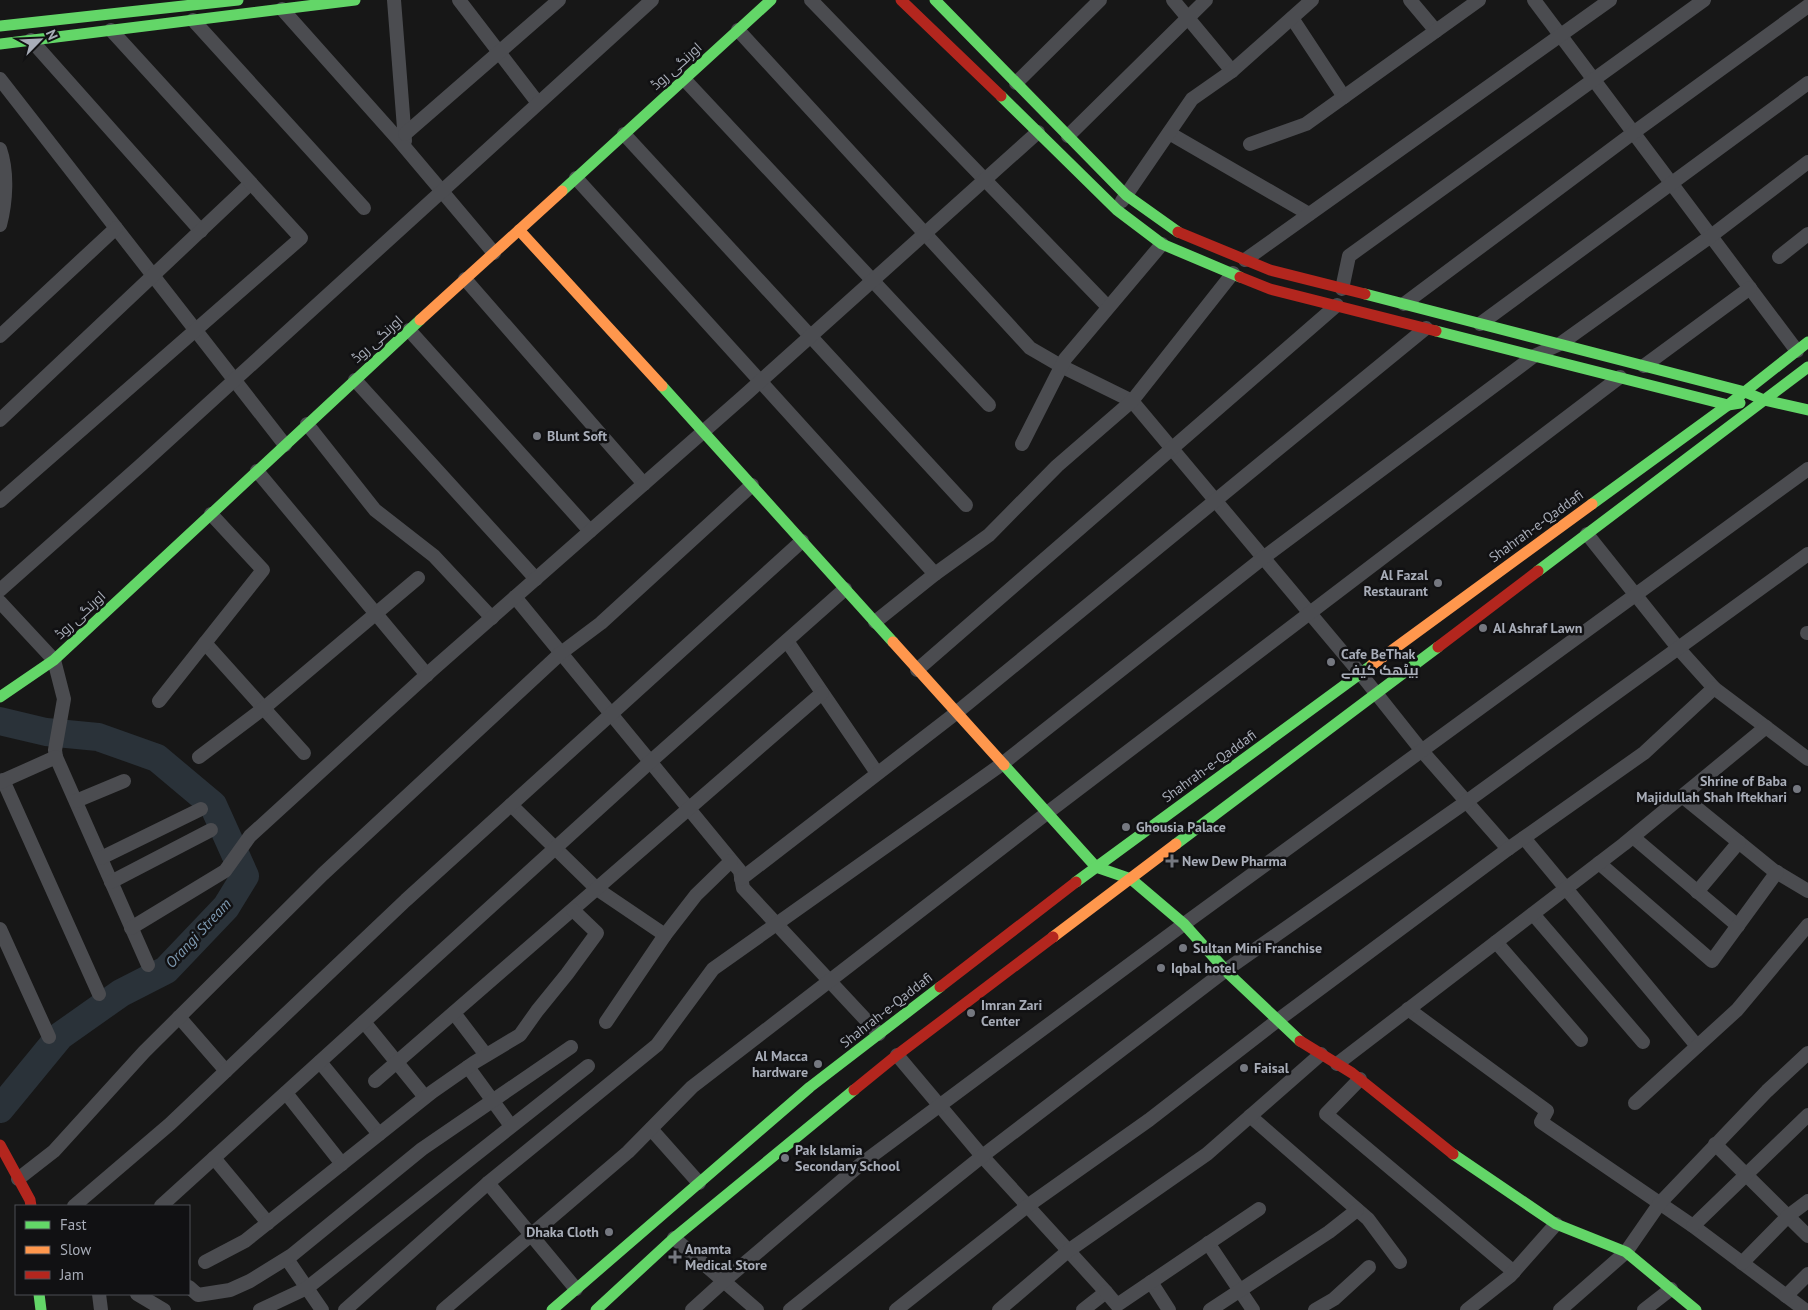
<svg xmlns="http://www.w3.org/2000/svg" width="1808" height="1310" font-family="'PT Sans',Cairo,sans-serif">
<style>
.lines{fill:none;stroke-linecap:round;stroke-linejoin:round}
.river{stroke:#2a3239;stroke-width:28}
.street{stroke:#4b4c50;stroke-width:14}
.fast{stroke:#63d668;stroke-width:11}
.slow{stroke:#ff974d;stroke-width:11}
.jam{stroke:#b3261e;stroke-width:11}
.poi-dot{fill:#757880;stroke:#111113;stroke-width:2}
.labels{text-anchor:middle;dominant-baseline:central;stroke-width:5;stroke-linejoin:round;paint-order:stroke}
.street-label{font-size:14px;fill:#a8adb8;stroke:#111113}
.poi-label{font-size:14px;font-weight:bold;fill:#a8adb8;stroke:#111113;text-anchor:start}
.water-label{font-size:15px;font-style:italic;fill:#7f9bb3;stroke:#111113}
</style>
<rect width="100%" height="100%" fill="#171717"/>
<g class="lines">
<!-- river -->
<polyline class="river" points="0,721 46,732 98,737 157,758 213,805 245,876 226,907 166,970 121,993 60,1036 0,1109"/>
<!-- street -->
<g class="street">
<polyline points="394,0 405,141"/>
<polyline points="459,0 538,103"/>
<polyline points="811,0 1108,307"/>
<polyline points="1173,0 1232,71"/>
<polyline points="1410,0 1436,31"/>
<polyline points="1534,0 1797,351"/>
<polyline points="282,9 397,138 494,253"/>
<polyline points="1292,18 1344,97"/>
<polyline points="193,20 364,208"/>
<polyline points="738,30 1030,348 1061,366 1132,401 1360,673 1422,751 1508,849"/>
<polyline points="31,40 201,231"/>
<polyline points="0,79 285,445"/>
<polyline points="684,79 989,405"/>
<polyline points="1016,83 1100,0"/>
<polyline points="1169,133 1309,214"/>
<polyline points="405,134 559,0"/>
<polyline points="624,134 966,505"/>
<polyline points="1068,136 1206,0"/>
<polyline points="1250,144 1306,124 1479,0"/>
<path d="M0,149C8,172 6,202 0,225"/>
<polyline points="576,178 935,574"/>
<polyline points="1122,201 1192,99 1232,71 1312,0"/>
<polyline points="1779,257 1808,234"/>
<polyline points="1245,260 1610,0"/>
<polyline points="465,279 644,484"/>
<polyline points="1342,289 1349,256 1704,0"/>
<polyline points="1404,304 1633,133 1808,6"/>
<polyline points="1480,324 1808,83"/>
<polyline points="409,330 590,531"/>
<polyline points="0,336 116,228"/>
<polyline points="1644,366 1750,288"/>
<polyline points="355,380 536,579"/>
<polyline points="0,420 251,183"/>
<polyline points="307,424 375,510 434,556 492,618"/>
<polyline points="1022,444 1065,359 1162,244"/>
<polyline points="257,471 427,675"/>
<polyline points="0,501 301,238 111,30"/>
<polyline points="1587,534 1678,648 1714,688 1808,759"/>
<polyline points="0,590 141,465 652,0"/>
<polyline points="515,597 740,871 743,888 879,1034"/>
<polyline points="0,602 54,660 64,699 55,750 56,757"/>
<polyline points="875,622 935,574 989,535 1057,466 1132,401 1233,273"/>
<polyline points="1807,633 1808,633"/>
<polyline points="787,641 877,773"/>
<polyline points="205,643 304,753"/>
<polyline points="917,670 1337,305"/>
<polyline points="159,701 263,570 211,514"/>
<polyline points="199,757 264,708 418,578"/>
<polyline points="3,780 99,994"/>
<polyline points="0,782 56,757 148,965"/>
<polyline points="1682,796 1773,870 1808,891"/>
<polyline points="76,801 124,781"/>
<polyline points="511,805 597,889 665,935"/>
<polyline points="1633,837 1738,926"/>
<polyline points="1524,838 1697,1046"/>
<polyline points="101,858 201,809"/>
<polyline points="1599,863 1712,961 1777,872"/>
<polyline points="741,879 956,713 1426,328"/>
<polyline points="111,882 211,830"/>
<polyline points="1697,892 1739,842"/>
<polyline points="1533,914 1643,1042"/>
<polyline points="131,928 225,871 250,836 432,670 745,395 1038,132"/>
<polyline points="0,929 49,1037"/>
<polyline points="1496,942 1581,1040"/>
<polyline points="1408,1009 1547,1111 1541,1122 1693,1226 1805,1310"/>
<polyline points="454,1013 486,1055"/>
<polyline points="179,1017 226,1071"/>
<polyline points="364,1022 425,1097"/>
<polyline points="606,1022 665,935 696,895 731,861"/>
<polyline points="897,1055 982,1156 1106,1292 1083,1310"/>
<polyline points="320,1062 379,1134"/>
<polyline points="1337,1064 1624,844 1766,727"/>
<polyline points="468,1067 511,1126"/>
<polyline points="1360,1079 1326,1114 1514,1272"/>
<polyline points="375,1081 822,693"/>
<polyline points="286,1093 342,1164"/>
<polyline points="1635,1103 1737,1010 1808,925"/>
<polyline points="1250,1116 1368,1219 1400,1262"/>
<polyline points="651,1129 699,1183"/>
<polyline points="1715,1144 1808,1236"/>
<polyline points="214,1158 268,1223"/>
<polyline points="18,1179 54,1151 144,1052 323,874 561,653 601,623 752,485"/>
<polyline points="488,1183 576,1289"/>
<polyline points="74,1206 170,1124 406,900 802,541"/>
<polyline points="161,1206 650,762 845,589"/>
<polyline points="1693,1226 1808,1115"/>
<polyline points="674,1238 757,1310"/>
<polyline points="1208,1243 1253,1310"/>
<polyline points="287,1259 322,1310"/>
<polyline points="205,1262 245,1241 432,1092 475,1062 520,1035 537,1011 567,974 597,933 573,910"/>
<polyline points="1742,1263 1788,1216 1808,1201"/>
<polyline points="1151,1282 1169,1310"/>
<polyline points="189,1287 198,1295 230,1290 250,1281 292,1255 422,1149 571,1047"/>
<polyline points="1106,1292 1117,1305 1259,1209"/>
<polyline points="99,1294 101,1310"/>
<polyline points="137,1294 164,1310"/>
<polyline points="1786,1296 1808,1274"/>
<polyline points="260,1310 307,1288 588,1066"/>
<polyline points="345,1310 488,1183 657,1045 713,969 1002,764 1263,558 1534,356 1560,344 1711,236 1808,162"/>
<polyline points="443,1310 628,1152 692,1087 1047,813 1620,377"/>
<polyline points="692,1310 724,1281 861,1164 1184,924 1808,469"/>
<polyline points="790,1310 985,1154 1226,970 1466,802 1808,554"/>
<polyline points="896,1310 1026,1207 1149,1120 1278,1020 1508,849 1644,753 1714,688"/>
<polyline points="999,1310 1068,1251 1207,1154 1321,1054"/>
<polyline points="1210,1310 1329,1232 1357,1210"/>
<polyline points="1315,1310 1334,1299 1369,1267"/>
<polyline points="1467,1310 1510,1276 1556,1224"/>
<polyline points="1560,1310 1626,1252 1660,1203 1767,1091 1808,1053"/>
<polyline points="1644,1310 1671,1289"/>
</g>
<!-- fast -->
<g class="fast">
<polyline points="935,0 1126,195 1178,232"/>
<polyline points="0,26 238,0"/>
<polyline points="0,44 355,0"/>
<polyline points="1001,96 1117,210 1162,244 1240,277"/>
<polyline points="562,191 771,0"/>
<polyline points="1365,294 1745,392 1764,400 1808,410"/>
<polyline points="1436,331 1728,405 1740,403"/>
<polyline points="662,386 893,642"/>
<polyline points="1592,504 1728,405 1808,342"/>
<polyline points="1538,571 1808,367"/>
<polyline points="0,697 54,660 420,320"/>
<polyline points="1004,765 1096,867 1131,879 1184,924 1229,974 1300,1041"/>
<polyline points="1176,844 1438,647"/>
<polyline points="1076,882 1372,665"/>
<polyline points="1453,1154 1556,1224 1626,1252 1696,1310"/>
<polyline points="39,1294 41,1310"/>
<polyline points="552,1310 810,1087 940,987"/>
<polyline points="596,1310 674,1238 854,1090"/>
</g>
<!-- slow -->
<g class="slow">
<polyline points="519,230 662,386"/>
<polyline points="420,320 562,191"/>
<polyline points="893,642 1004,765"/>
<polyline points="1372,665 1592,504"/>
<polyline points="1053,937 1176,844"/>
</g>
<!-- jam -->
<g class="jam">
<polyline points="901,0 1001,96"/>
<polyline points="1178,232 1270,270 1365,294"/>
<polyline points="1240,277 1270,289 1436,331"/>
<polyline points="1438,647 1538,571"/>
<polyline points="940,987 1076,882"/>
<polyline points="1300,1041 1352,1073 1453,1154"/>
<polyline points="854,1090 897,1055 1053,937"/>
<polyline points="0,1145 30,1200 31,1206"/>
</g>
</g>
<!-- markers -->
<g class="poi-dot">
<circle cx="537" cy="436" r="5"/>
<circle cx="1438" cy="583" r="5"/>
<circle cx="1483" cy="628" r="5"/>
<circle cx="1331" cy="662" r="5"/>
<circle cx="1797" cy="789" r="5"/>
<circle cx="1126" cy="827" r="5"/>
<path d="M1169.5 853.5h5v5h5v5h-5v5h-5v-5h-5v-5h5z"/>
<circle cx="1183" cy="948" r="5"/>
<circle cx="1161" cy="968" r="5"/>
<circle cx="971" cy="1013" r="5"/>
<circle cx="818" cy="1064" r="5"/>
<circle cx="1244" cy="1068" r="5"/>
<circle cx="785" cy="1158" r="5"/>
<circle cx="609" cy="1232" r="5"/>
<path d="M672.5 1249.5h5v5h5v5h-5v5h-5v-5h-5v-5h5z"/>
</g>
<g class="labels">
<!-- street labels -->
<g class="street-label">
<text transform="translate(676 66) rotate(-42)">اورنگی روڈ</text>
<text transform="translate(377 339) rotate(-42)">اورنگی روڈ</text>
<text transform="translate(1536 526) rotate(-36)">Shahrah-e-Qaddafi</text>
<text transform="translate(80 615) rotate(-43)">اورنگی روڈ</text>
<text transform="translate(1209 766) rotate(-36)">Shahrah-e-Qaddafi</text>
<text transform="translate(886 1010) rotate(-38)">Shahrah-e-Qaddafi</text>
</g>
<!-- poi labels -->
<g class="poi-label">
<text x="547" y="436">Blunt Soft</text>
<text x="1428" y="575" text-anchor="end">Al Fazal<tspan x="1428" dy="16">Restaurant</tspan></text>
<text x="1493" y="628">Al Ashraf Lawn</text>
<text x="1341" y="654">Cafe BeThak<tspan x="1341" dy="16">بیٹھک کیفے</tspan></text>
<text x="1787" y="781" text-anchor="end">Shrine of Baba<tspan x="1787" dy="16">Majidullah Shah Iftekhari</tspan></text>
<text x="1136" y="827">Ghousia Palace</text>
<text x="1182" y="861">New Dew Pharma</text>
<text x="1193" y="948">Sultan Mini Franchise</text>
<text x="1171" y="968">Iqbal hotel</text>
<text x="981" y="1005">Imran Zari<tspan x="981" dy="16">Center</tspan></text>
<text x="808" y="1056" text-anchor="end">Al Macca<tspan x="808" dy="16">hardware</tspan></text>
<text x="1254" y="1068">Faisal</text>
<text x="795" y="1150">Pak Islamia<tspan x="795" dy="16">Secondary School</tspan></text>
<text x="599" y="1232" text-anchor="end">Dhaka Cloth</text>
<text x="685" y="1249">Anamta<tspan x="685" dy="16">Medical Store</tspan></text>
</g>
<!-- water labels -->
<g class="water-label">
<text transform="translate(198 933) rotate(-47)">Orangi Stream</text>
</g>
</g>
<!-- legend -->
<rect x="15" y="1205" width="175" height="90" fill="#111113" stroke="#4d4f55"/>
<rect x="25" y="1221" width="25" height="8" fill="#63d668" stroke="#4d4f55"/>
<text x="60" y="1230" font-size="15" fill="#a8adb8">Fast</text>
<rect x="25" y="1246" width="25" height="8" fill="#ff974d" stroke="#4d4f55"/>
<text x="60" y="1255" font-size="15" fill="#a8adb8">Slow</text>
<rect x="25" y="1271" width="25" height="8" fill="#b3261e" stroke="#4d4f55"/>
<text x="60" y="1280" font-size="15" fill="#a8adb8">Jam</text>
<!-- north arrow -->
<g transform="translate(40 40) rotate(66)" stroke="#111113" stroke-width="4" paint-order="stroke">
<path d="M0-4L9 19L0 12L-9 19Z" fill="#a8adb8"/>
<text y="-8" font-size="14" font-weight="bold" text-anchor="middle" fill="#a8adb8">N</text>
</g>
</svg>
